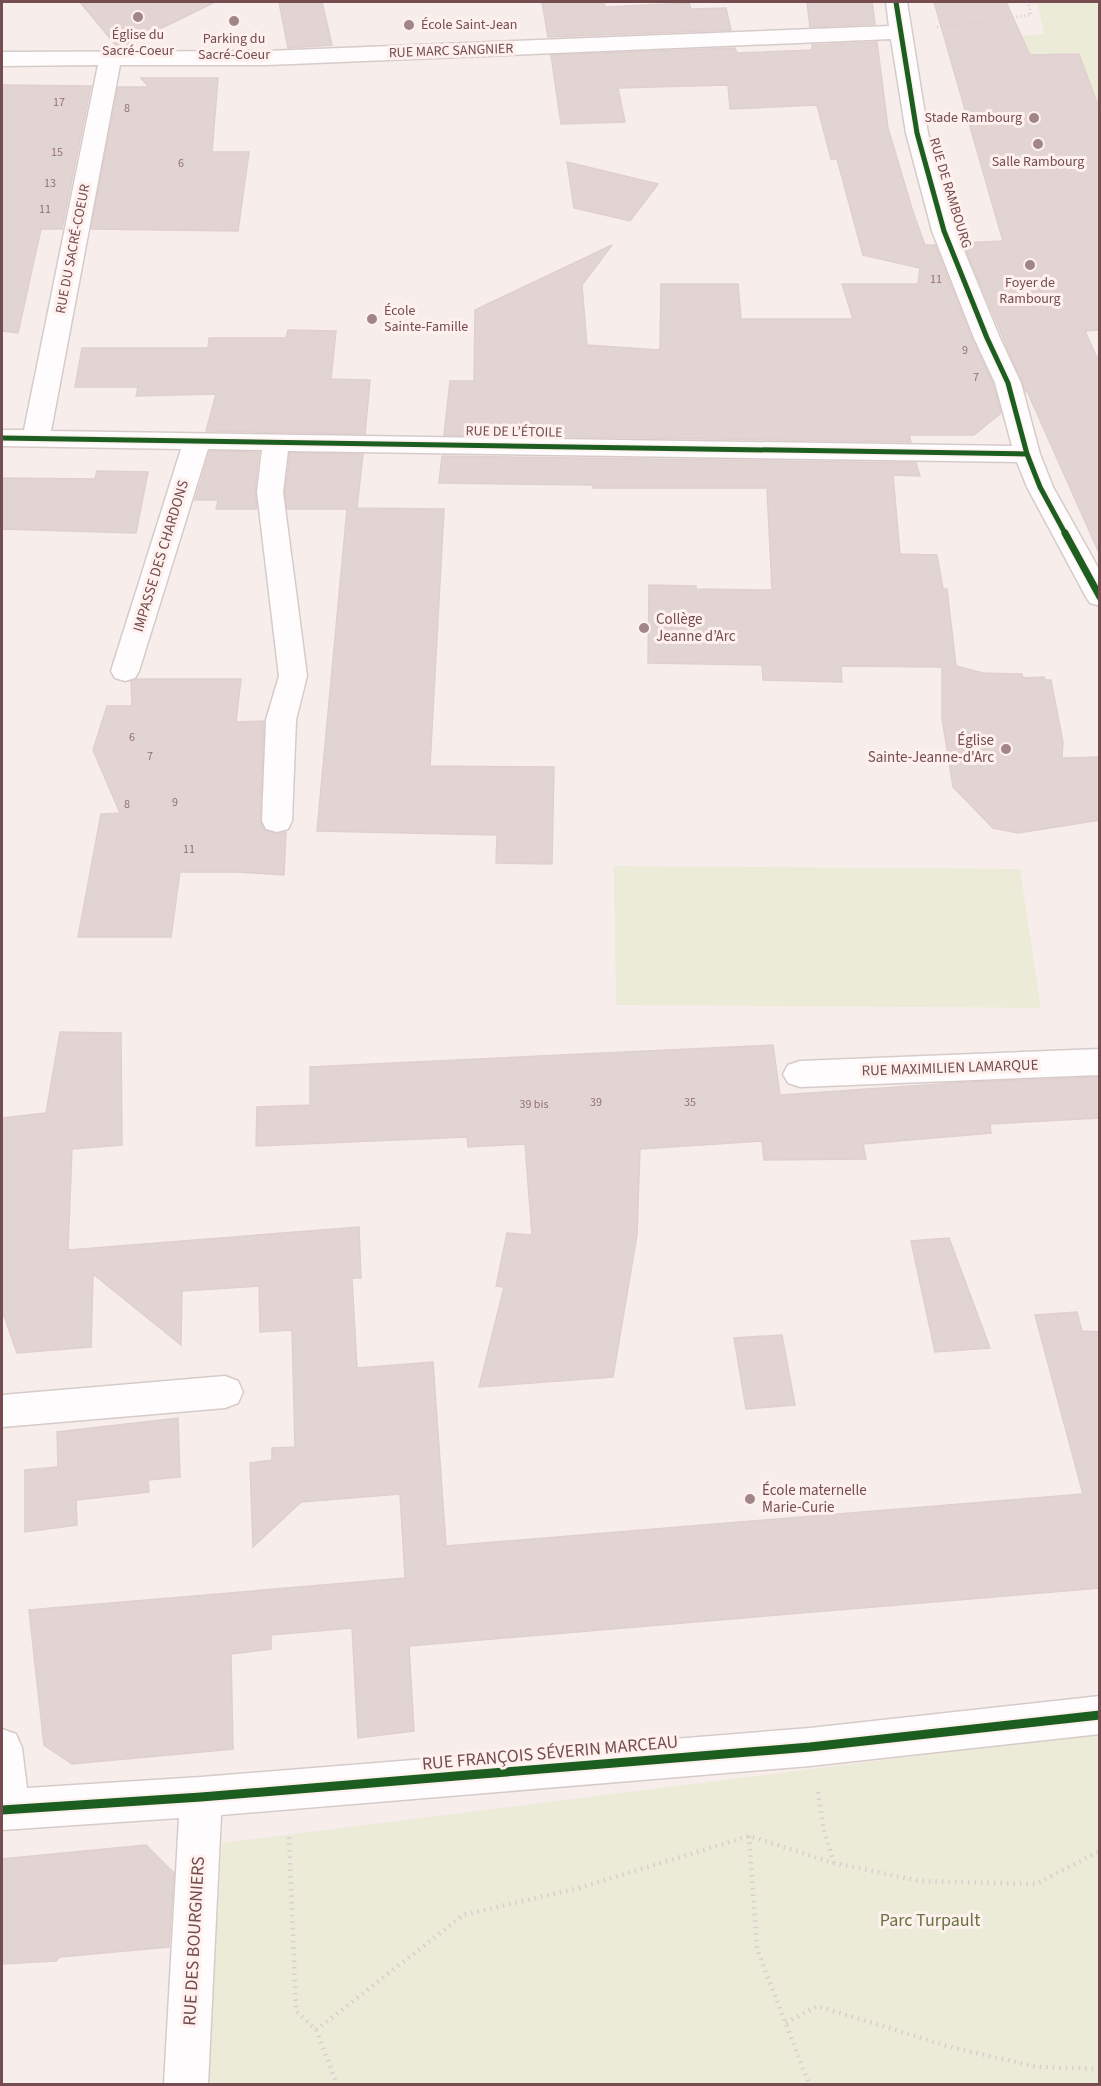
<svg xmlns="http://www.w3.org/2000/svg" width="1101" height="2086" font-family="'Source Sans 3',sans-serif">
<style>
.green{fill:#ecebd7}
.building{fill:#e3d4d4;stroke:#e0cfcf;stroke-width:1.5}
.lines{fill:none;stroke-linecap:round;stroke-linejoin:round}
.minor-casing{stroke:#d7cbca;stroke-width:3}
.path-far1{stroke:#dacecf;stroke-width:3;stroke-dasharray:1 3;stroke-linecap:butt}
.path{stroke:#dacecf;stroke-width:4.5;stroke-dasharray:1.5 5;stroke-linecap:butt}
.minor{fill:#fefcfc;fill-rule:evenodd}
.cycleway-far2-casing{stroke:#fef0ed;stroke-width:8}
.cycleway-far1-casing{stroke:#fef0ed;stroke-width:10}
.cycleway-casing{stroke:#fef0ed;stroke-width:13}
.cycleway-far2{stroke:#1b5e20;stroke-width:5}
.cycleway-far1{stroke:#1b5e20;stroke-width:7}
.cycleway{stroke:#1b5e20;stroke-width:9}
.poi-dot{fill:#a28586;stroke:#fef0ed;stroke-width:2}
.labels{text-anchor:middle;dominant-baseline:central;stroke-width:6;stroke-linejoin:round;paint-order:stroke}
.number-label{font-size:12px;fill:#927072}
.far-poi-label{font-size:14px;fill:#754c4f;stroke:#fef0ed}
.far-street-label{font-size:14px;fill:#754c4f;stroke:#fef0ed}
.street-label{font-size:15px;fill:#754c4f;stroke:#fef0ed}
.poi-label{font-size:15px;fill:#754c4f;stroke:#fef0ed;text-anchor:start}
.near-street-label{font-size:18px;fill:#754c4f;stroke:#fef0ed}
.near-park-label{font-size:18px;fill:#677441;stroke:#fef0ed}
</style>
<rect width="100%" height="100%" fill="#f7eeec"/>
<!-- green -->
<g class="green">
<polygon points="1037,2 1099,2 1099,206 948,42 1044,34"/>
<polygon points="614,866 1020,869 1041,1008 616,1005"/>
<polygon points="1099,1733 1099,2084 207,2084 222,1843"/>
</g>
<!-- building -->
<g class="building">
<polygon points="80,2 215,2 119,49"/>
<polygon points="279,2 322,2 332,45 288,48"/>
<polygon points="542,2 604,2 605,7 689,3 691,9 726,8 731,30 548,37"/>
<polygon points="807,2 872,2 875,24 810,27"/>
<polygon points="934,2 1006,2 1030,55 1079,54 1100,111 1100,330 1085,331 1100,364 1100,555 1027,391 1026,392 963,243 1003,241"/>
<polygon points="877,42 888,128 913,212 925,245 935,245 972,339 993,384 1001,413 974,435 909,435 911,442 444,435 450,381 474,381 475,310 612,245 582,285 587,345 660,350 661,284 738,284 741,319 853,319 842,284 918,284 920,268 863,255 837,159 831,159 817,105 730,109 728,85 618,88 625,122 561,124 551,55 735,48 737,53 812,50 812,45"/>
<polygon points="141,78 218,78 212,152 249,152 238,231 91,229 118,87 149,87"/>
<polygon points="2,85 91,86 62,229 41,229 18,333 2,331"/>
<polygon points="567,162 625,176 658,184 630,221 574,208"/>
<polygon points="288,330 336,331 331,379 370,380 365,434 206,431 216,394 136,396 138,387 75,387 82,348 208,348 209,338 286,338"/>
<polygon points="210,451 259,452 255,492 257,509 216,509 218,500 195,500"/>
<polygon points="290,453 363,454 357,508 444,509 430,766 554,767 552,864 496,863 497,835 317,831 347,509 287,509 285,492"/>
<polygon points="442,456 916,463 920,476 893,475 900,554 937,555 943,589 947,589 956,666 983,673 1022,674 1023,678 1044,677 1045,680 1051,680 1063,742 1062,758 1100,757 1100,820 1018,833 993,828 953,787 942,718 942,667 841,666 842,682 763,680 762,665 648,663 649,585 696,586 696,589 772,590 767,488 593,488 593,485 439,483"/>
<polygon points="97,471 148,472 136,533 2,529 2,478 95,479"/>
<polygon points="137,679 241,679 236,722 264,721 260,821 265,831 276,834 286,832 284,875 238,872 180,872 171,937 78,937 101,814 120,813 93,750 107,706 132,706 131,681"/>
<polygon points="60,1032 121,1033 122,1145 72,1149 68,1250 359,1227 361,1278 352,1278 357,1368 433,1362 446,1546 1083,1494 1035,1315 1077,1312 1082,1331 1100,1332 1100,1588 409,1646 414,1731 358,1738 352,1628 271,1635 271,1649 231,1654 233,1749 72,1764 44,1745 29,1610 405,1578 400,1494 301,1502 253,1547 250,1463 272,1460 272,1448 295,1447 292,1330 260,1332 259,1286 182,1291 181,1345 93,1274 91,1347 17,1353 2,1310 2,1118 46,1113"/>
<polygon points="773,1045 780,1095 970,1082 1100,1077 1100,1118 990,1124 991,1133 863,1144 866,1159 764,1160 762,1141 640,1149 637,1235 613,1377 479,1387 504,1287 496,1286 507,1233 532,1235 525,1144 468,1147 467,1137 256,1146 257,1107 310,1105 310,1067"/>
<polygon points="949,1238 990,1348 935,1352 911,1241"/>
<polygon points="782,1335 795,1405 746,1409 734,1338"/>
<polygon points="178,1418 180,1477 148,1480 149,1492 76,1500 77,1525 25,1532 25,1470 58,1467 57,1432"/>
<polygon points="146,1845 174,1873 169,1947 60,1957 56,1961 2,1964 2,1859"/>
</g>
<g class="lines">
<defs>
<g id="minor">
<path d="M886,2H907L928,133L956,231L1000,338L1021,383L1040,454L1053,487L1100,571V606L1090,603L1086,597L1027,487L1017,462L288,451L283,492L307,676L296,720L292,821L288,829L277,832L266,829L262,821L266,720L279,676L257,492L262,450L208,449L139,671L135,678L125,681L115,678L111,671L181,449L2,446V430H24L98,65L2,66V52L267,51L889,26ZM891,39L906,133L932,231L974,338L995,383L1012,446L51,431L120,65H267Z"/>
<polygon points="1100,1049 1100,1075 800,1087 788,1083 783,1074 788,1065 800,1061"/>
<polygon points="225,1376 238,1381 243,1392 238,1403 225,1408 2,1427 2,1395"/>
<polygon points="1100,1696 1100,1734 810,1766 221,1815 208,2084 164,2084 179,1818 2,1830 2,1729 16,1734 22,1748 27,1788 201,1777 810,1728"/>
</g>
</defs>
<!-- minor casing -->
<use href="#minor" class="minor-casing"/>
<!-- path-far1 -->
<polyline class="path-far1" points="937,27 1031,15 1028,2"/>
<!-- path -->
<g class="path">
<polyline points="818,1792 824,1831 834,1863"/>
<polyline points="749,1836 757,1949 809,2084"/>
<polyline points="289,1837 296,2011 316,2030 337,2084"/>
<polyline points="786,2023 817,2006 954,2048 1038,2067 1100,2069"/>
<polyline points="316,2030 463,1915 579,1888 749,1836 834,1863 920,1881 1036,1884 1100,1851"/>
</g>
<!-- minor -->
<use href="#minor" class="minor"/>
<defs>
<g id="cycleway-far2">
<polyline points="896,2 917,133 944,231 987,338 1008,383 1027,454 1040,487 1066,535"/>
<polyline points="2,438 1027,454"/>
</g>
<polyline id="cycleway-far1" points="1065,533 1100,597"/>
<polyline id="cycleway" points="2,1810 201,1797 810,1747 1100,1715"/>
</defs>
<!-- cycleway-far2 casing -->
<use href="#cycleway-far2" class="cycleway-far2-casing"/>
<!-- cycleway-far1 casing -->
<use href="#cycleway-far1" class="cycleway-far1-casing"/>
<!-- cycleway casing -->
<use href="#cycleway" class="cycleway-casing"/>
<!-- cycleway-far2 -->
<use href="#cycleway-far2" class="cycleway-far2"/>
<!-- cycleway-far1 -->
<use href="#cycleway-far1" class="cycleway-far1"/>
<!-- cycleway -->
<use href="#cycleway" class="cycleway"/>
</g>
<!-- markers -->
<g class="poi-dot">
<circle cx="138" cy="17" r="6"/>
<circle cx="234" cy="21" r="6"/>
<circle cx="409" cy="25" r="6"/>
<circle cx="1034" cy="118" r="6"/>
<circle cx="1038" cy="144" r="6"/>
<circle cx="1030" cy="265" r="6"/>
<circle cx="372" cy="319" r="6"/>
<circle cx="644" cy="628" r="6"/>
<circle cx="1006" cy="749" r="6"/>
<circle cx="750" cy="1499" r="6"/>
</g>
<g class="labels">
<!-- number labels -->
<g class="number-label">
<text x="59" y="102">17</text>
<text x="127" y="108">8</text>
<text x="57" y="152">15</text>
<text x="181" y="163">6</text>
<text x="50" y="183">13</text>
<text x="45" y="209">11</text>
<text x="936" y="279">11</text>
<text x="965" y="350">9</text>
<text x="976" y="377">7</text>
<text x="132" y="737">6</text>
<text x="150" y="756">7</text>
<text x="175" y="802">9</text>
<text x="127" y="804">8</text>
<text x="189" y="849">11</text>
<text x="596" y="1102">39</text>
<text x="690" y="1102">35</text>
<text x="534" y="1104">39 bis</text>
</g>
<!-- far-poi labels -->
<g class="far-poi-label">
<text x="421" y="25" text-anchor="start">École Saint-Jean</text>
<text x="138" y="35">Église du<tspan x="138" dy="16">Sacré-Coeur</tspan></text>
<text x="234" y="39">Parking du<tspan x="234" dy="16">Sacré-Coeur</tspan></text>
<text x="1022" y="118" text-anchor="end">Stade Rambourg</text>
<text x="1038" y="162">Salle Rambourg</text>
<text x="1030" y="283">Foyer de<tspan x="1030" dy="16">Rambourg</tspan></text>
<text x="384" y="311" text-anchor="start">École<tspan x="384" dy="16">Sainte-Famille</tspan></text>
</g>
<!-- far-street labels -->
<g class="far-street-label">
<text transform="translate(451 51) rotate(-2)">RUE MARC SANGNIER</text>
<text transform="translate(950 193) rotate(73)">RUE DE RAMBOURG</text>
<text transform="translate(73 249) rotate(-79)">RUE DU SACRÉ-COEUR</text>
<text transform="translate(514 432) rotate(1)">RUE DE L’ÉTOILE</text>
</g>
<!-- street labels -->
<g class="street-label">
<text transform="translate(161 556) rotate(-73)">IMPASSE DES CHARDONS</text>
<text transform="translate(950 1068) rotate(-2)">RUE MAXIMILIEN LAMARQUE</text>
</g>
<!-- poi labels -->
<g class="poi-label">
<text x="656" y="619">Collège<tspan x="656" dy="17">Jeanne d’Arc</tspan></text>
<text x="994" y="740" text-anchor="end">Église<tspan x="994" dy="17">Sainte-Jeanne-d'Arc</tspan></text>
<text x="762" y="1490">École maternelle<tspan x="762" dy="17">Marie-Curie</tspan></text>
</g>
<!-- near-street labels -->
<g class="near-street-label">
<text transform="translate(550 1753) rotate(-5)">RUE FRANÇOIS SÉVERIN MARCEAU</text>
<text transform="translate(194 1941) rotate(-87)">RUE DES BOURGNIERS</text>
</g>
<!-- near-park labels -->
<g class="near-park-label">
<text x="930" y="1920">Parc Turpault</text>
</g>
</g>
<!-- border -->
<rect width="1101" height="2086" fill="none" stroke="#754c4f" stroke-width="6"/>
</svg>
